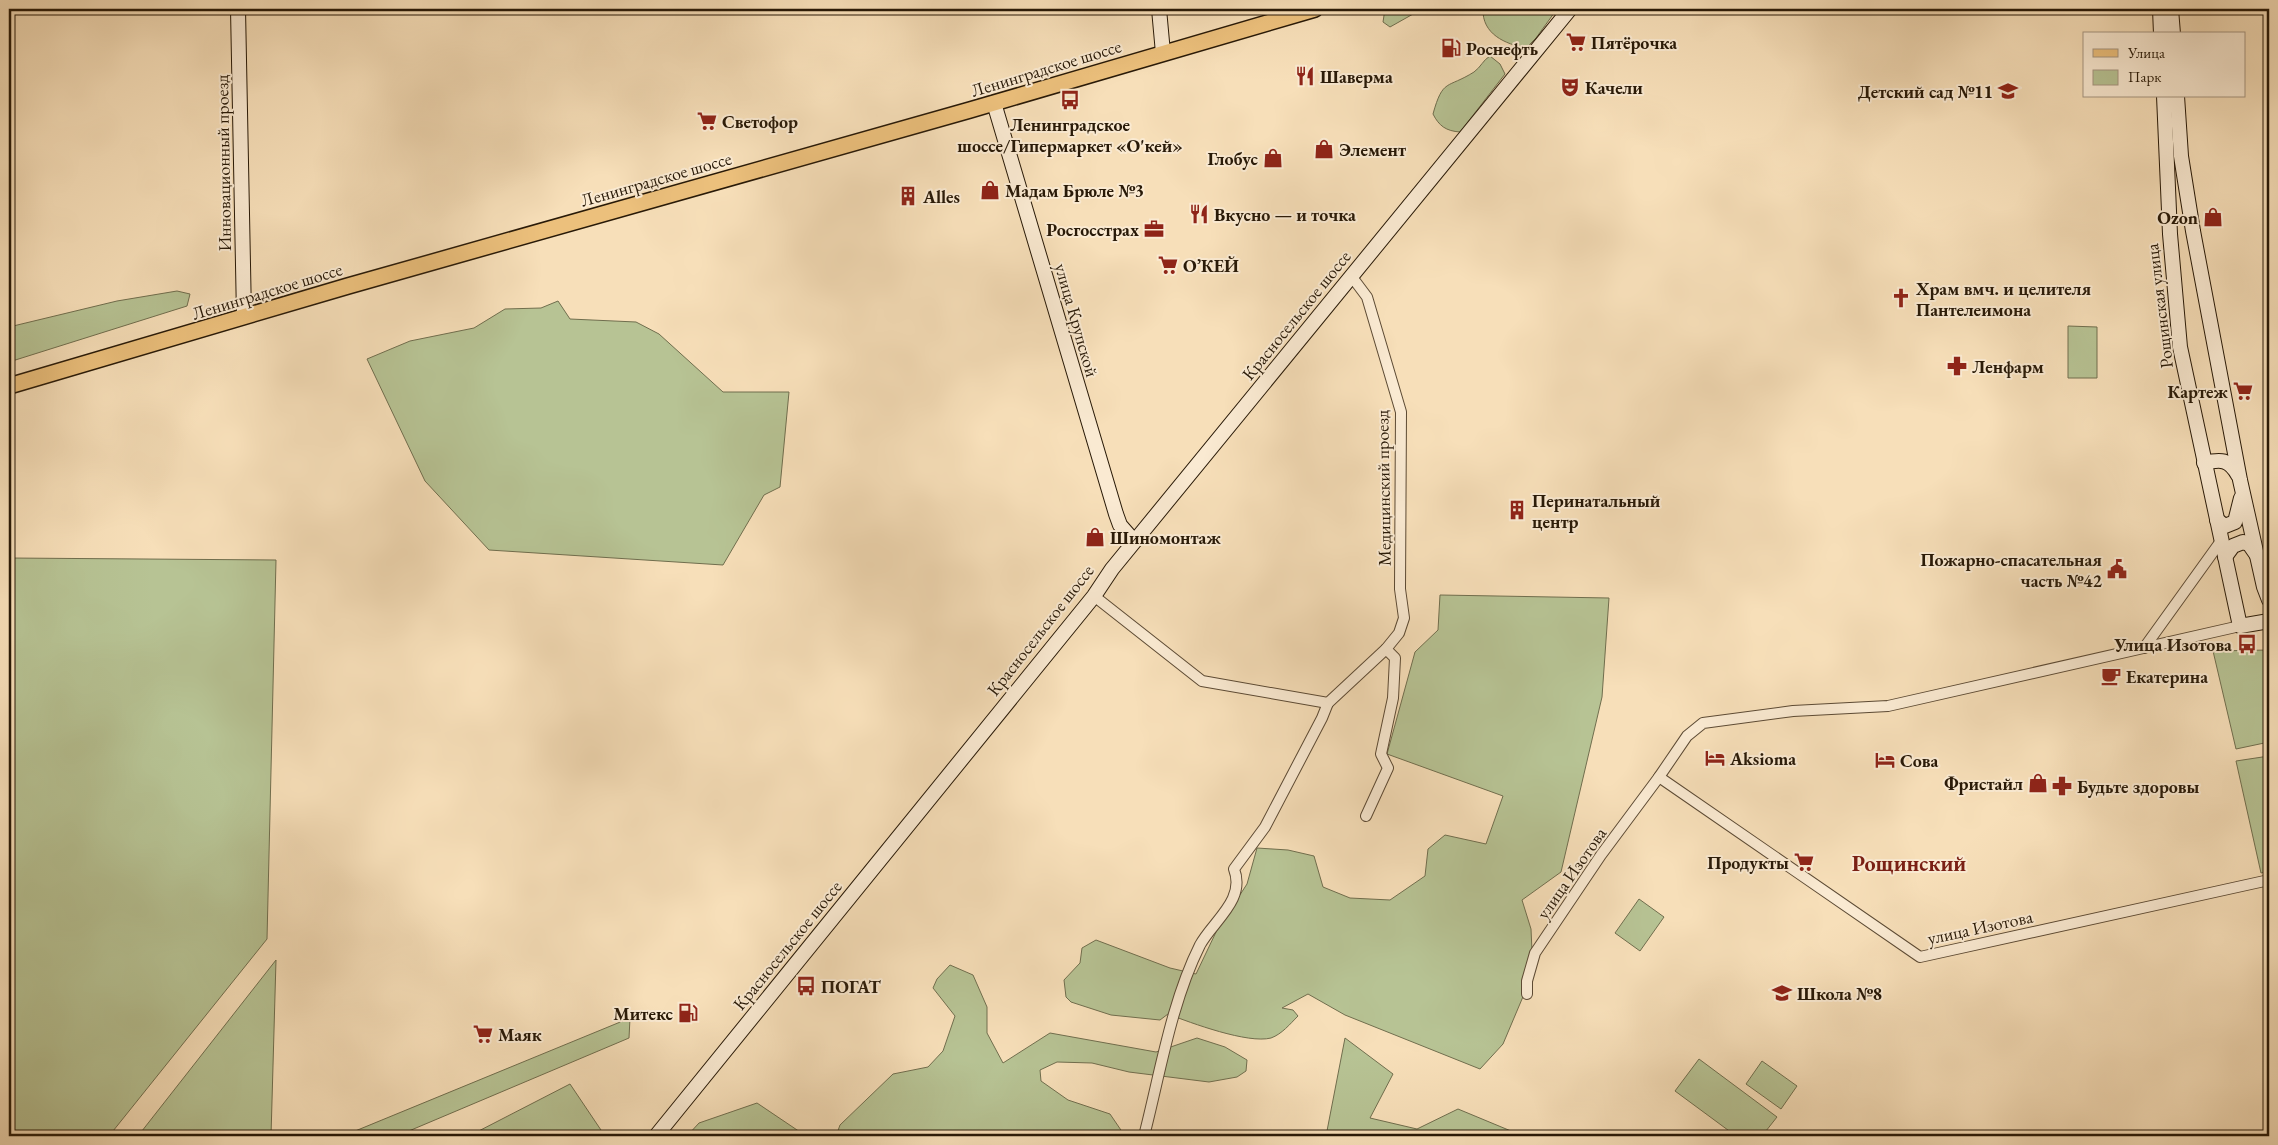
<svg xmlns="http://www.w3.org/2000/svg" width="2278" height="1145" font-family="'EB Garamond',serif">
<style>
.green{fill:#b7c394;stroke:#706e4e}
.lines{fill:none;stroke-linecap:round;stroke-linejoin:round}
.street-casing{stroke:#5c4a34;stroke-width:12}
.secondary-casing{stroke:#281907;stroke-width:16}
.primary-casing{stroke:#281907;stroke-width:18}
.street{stroke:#faead2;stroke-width:10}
.secondary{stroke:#faead2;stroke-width:14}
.primary{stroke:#ecc07c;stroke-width:15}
.labels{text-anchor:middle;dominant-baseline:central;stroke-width:4;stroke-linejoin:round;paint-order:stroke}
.poi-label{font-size:18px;font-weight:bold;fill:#281907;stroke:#faead2;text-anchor:start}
.street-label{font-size:18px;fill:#281907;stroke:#faead2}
.district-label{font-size:22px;font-weight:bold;fill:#7a1f14;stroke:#faead2}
</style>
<rect width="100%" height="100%" fill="#f7dfb9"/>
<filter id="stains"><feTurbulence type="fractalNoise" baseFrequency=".004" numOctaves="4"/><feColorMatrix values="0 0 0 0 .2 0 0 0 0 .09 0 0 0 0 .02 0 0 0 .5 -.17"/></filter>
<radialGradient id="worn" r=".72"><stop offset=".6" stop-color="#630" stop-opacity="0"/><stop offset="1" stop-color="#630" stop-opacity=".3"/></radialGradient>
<!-- green -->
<g class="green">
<polygon points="1385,9 1422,9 1390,27 1383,22"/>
<path d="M1483,9H1557L1536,38L1526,48C1505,44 1482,34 1483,9Z"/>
<path d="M1490,56L1500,64L1505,74L1460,132C1446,131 1439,126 1433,114C1443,78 1447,89 1474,72C1481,67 1483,60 1490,56Z"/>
<polygon points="177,291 190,294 187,306 9,362 9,327 117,301"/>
<polygon points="558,301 570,319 636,322 659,334 723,392 789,392 780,487 764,495 723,565 489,550 425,481 367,359 410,341 474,328 505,309 541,308"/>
<polygon points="2068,326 2097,327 2097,378 2068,378"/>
<polygon points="9,558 276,560 267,939 109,1136 9,1136"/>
<path d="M1440,595L1609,598L1602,697L1561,872L1522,900L1531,929L1533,973L1503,1044L1480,1069L1345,1015L1308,994L1282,1008L1293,1010L1298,1016C1290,1024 1282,1034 1271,1038C1248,1044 1191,1023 1168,1014L1160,1020L1111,1015L1071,1002L1066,997L1064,980L1080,963L1082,948L1096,940L1170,968L1196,974L1217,930L1247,884L1257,848L1288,850L1314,856L1323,887L1350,898L1390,900L1425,876L1428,849L1445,835L1486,844L1503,796L1387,754L1415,652L1438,630Z"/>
<polygon points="2269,650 2269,742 2236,749 2213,651"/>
<polygon points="2269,756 2269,871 2261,873 2236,761"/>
<polygon points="1639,899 1664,917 1640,951 1615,933"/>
<polygon points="276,960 271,1136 138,1136"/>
<polygon points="950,965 973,975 987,1007 987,1033 1003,1063 1050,1033 1156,1052 1197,1038 1225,1047 1247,1060 1246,1071 1237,1077 1209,1082 1129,1072 1092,1063 1057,1062 1040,1070 1041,1081 1068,1100 1110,1114 1125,1136 836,1136 840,1125 893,1074 928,1067 943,1051 955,1016 933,988 937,979"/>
<polygon points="630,1018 629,1038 397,1136 343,1136"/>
<polygon points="1345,1038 1393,1074 1370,1118 1417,1129 1458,1109 1523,1136 1326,1136"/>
<polygon points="1699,1059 1777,1117 1762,1136 1736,1136 1675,1091"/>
<polygon points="1762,1061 1797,1086 1781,1109 1746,1084"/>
<polygon points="570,1084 605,1136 469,1136"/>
<polygon points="757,1103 806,1136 687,1136 699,1123"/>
</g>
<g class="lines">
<defs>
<g id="street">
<polyline points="1094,596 1202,681 1328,703 1386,649 1399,633 1404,618 1400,589 1401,412 1367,297 1352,277"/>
<polyline points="2144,648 2221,541"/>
<polyline points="1659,777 1920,957 2269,880"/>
<polyline points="1366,816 1388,768 1381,754 1393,698 1395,658 1386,649"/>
<polyline points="1527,994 1527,981 1535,953 1601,855 1659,777 1687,736 1703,723 1793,711 1888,706 2240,626"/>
<path d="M1144,1136C1160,1074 1171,1003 1200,945C1213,921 1246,900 1234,869L1265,827L1322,718L1328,703"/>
</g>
<g id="secondary">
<polyline points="238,9 244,316"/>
<polyline points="1159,9 1163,53"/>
<polyline points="2160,9 2161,34"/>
<polyline points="2171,9 2173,34"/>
<polyline points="2164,96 2170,234 2180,347 2240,626 2269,621"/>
<polyline points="2177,96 2181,156 2193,231 2240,480 2264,587 2269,600"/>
<polyline points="994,103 1116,514 1120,525 1134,541"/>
<path d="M2204,463C2221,459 2229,459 2238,475"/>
<polyline points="2217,520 2225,526 2235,522 2241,498"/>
<polyline points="2225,557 2233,546 2243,542 2249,544 2256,554"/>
<polyline points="656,1136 1094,596 1112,569 1570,9"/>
</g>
<polyline id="primary" points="9,386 348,286 970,110 1315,9"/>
</defs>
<!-- street casing -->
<use href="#street" class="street-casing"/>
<!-- secondary casing -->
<use href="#secondary" class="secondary-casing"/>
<!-- primary casing -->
<use href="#primary" class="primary-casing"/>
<!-- street -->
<use href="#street" class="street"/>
<!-- secondary -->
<use href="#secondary" class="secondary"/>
<!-- primary -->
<use href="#primary" class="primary"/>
</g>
<!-- icons -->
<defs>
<symbol id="supermarket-bare" viewBox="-9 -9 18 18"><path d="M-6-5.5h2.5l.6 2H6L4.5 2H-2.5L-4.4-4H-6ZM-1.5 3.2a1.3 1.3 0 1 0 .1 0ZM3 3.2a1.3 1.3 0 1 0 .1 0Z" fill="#8f2418" stroke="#faead2" stroke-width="2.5" paint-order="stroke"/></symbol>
<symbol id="fuel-bare" viewBox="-9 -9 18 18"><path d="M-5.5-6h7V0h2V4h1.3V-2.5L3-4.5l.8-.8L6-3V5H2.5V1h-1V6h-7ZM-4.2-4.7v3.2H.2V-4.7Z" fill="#8f2418" stroke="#faead2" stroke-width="2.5" paint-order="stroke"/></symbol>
<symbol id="restaurant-bare" viewBox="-9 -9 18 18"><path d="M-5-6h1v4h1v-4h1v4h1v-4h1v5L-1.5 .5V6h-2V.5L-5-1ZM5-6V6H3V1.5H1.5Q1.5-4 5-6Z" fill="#8f2418" stroke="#faead2" stroke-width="2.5" paint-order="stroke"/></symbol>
<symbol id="theatre-bare" viewBox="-9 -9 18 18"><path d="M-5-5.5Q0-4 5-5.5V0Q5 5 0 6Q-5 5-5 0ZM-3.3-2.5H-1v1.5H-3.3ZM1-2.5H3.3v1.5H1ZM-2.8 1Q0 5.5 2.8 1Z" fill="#8f2418" stroke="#faead2" stroke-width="2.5" paint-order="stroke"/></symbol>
<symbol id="school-bare" viewBox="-9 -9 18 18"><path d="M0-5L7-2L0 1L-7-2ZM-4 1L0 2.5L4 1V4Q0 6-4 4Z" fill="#8f2418" stroke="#faead2" stroke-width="2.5" paint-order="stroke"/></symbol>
<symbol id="bus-bare" viewBox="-9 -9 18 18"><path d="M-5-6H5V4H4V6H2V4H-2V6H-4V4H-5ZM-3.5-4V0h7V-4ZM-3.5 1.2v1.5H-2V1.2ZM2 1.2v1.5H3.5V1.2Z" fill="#8f2418" stroke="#faead2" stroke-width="2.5" paint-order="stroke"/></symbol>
<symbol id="shop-bare" viewBox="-9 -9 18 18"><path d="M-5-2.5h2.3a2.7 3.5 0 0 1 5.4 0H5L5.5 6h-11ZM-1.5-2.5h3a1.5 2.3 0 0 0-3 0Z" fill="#8f2418" stroke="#faead2" stroke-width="2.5" paint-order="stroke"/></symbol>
<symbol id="building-bare" viewBox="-9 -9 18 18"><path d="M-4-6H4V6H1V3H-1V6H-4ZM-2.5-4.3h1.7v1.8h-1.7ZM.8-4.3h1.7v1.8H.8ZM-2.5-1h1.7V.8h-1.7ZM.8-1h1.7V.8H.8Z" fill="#8f2418" stroke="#faead2" stroke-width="2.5" paint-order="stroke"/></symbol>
<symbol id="office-bare" viewBox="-9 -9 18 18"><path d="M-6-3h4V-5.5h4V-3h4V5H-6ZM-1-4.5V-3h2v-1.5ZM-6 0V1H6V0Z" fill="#8f2418" stroke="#faead2" stroke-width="2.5" paint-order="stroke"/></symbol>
<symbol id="church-bare" viewBox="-9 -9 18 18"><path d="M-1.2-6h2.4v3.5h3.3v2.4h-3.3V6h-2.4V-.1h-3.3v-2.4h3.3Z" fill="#8f2418" stroke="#faead2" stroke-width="2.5" paint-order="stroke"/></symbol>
<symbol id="pharmacy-bare" viewBox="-9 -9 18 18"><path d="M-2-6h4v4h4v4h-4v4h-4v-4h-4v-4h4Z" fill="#8f2418" stroke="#faead2" stroke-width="2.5" paint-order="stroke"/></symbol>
<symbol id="civic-bare" viewBox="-9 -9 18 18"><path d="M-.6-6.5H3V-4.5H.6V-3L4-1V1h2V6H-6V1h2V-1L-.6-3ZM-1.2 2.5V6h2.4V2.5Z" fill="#8f2418" stroke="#faead2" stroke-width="2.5" paint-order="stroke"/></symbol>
<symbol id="cafe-bare" viewBox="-9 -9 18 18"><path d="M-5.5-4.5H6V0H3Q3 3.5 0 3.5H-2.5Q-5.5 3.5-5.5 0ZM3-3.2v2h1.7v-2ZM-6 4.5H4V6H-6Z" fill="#8f2418" stroke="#faead2" stroke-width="2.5" paint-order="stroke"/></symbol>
<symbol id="hotel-bare" viewBox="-9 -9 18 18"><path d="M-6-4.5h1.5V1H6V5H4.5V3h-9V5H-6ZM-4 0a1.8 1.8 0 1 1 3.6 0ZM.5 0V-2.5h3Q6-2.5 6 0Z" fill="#8f2418" stroke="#faead2" stroke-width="2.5" paint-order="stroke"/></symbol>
</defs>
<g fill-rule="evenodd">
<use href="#supermarket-bare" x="1562" y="28" width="28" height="28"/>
<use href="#fuel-bare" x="1437" y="34" width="28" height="28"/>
<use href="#restaurant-bare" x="1291" y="62" width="28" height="28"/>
<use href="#theatre-bare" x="1556" y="73" width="28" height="28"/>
<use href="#school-bare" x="1994" y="77" width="28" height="28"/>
<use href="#bus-bare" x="1056" y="86" width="28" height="28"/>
<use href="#supermarket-bare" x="693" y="107" width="28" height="28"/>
<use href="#shop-bare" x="1310" y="135" width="28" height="28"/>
<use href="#shop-bare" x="1259" y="144" width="28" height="28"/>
<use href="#shop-bare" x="976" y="176" width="28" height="28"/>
<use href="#building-bare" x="894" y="182" width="28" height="28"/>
<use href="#restaurant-bare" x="1185" y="200" width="28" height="28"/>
<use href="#shop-bare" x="2199" y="203" width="28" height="28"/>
<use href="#office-bare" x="1140" y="215" width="28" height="28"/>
<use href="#supermarket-bare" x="1154" y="251" width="28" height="28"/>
<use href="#church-bare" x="1887" y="284" width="28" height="28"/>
<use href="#pharmacy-bare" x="1943" y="352" width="28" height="28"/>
<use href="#supermarket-bare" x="2229" y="377" width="28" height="28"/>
<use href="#building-bare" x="1503" y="496" width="28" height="28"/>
<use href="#shop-bare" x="1081" y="523" width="28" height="28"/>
<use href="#civic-bare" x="2103" y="555" width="28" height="28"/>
<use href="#bus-bare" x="2233" y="630" width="28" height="28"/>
<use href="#cafe-bare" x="2097" y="662" width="28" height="28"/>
<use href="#hotel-bare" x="1701" y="744" width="28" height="28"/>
<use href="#hotel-bare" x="1871" y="746" width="28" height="28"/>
<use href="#shop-bare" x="2024" y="769" width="28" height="28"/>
<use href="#pharmacy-bare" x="2048" y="772" width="28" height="28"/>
<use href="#supermarket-bare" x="1790" y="848" width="28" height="28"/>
<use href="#bus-bare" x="792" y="972" width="28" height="28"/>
<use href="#school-bare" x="1768" y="979" width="28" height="28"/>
<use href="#fuel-bare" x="674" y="999" width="28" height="28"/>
<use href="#supermarket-bare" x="469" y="1020" width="28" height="28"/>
</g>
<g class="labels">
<!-- poi labels -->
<g class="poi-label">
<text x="1591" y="42">Пятёрочка</text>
<text x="1466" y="48">Роснефть</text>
<text x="1320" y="76">Шаверма</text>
<text x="1585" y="87">Качели</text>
<text x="1993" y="91" text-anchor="end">Детский сад №11</text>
<text x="722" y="121">Светофор</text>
<text x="1070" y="124" text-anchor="middle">Ленинградское<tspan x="1070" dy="21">шоссе/Гипермаркет «О'кей»</tspan></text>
<text x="1339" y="149">Элемент</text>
<text x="1258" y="158" text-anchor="end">Глобус</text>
<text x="1005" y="190">Мадам Брюле №3</text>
<text x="923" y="196">Alles</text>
<text x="1214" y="214">Вкусно — и точка</text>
<text x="2198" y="217" text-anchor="end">Ozon</text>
<text x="1139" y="229" text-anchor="end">Росгосстрах</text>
<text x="1183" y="265">О’КЕЙ</text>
<text x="1916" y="288">Храм вмч. и целителя<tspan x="1916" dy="21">Пантелеимона</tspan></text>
<text x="1972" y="366">Ленфарм</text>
<text x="2228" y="391" text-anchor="end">Картеж</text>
<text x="1532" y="500">Перинатальный<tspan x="1532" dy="21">центр</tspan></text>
<text x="1110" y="537">Шиномонтаж</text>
<text x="2102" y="559" text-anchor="end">Пожарно-спасательная<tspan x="2102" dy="21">часть №42</tspan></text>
<text x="2232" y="644" text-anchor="end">Улица Изотова</text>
<text x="2126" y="676">Екатерина</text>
<text x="1730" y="758">Aksioma</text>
<text x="1900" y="760">Сова</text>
<text x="2023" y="783" text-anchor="end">Фристайл</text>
<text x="2077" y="786">Будьте здоровы</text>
<text x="1789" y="862" text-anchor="end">Продукты</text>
<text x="821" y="986">ПОГАТ</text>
<text x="1797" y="993">Школа №8</text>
<text x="673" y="1013" text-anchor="end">Митекс</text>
<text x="498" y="1034">Маяк</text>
</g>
<!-- street labels -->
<g class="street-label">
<text transform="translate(1046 68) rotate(-17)">Ленинградское шоссе</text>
<text transform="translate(223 163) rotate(-91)">Инновационный проезд</text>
<text transform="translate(656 179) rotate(-16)">Ленинградское шоссе</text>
<text transform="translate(267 291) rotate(-17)">Ленинградское шоссе</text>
<text transform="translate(2159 306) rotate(-97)">Рощинская улица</text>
<text transform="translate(1296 315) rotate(-51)">Красносельское шоссе</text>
<text transform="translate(1077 320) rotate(74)">улица Крупской</text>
<text transform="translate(1383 488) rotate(-91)">Медицинский проезд</text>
<text transform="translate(1040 630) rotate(-52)">Красносельское шоссе</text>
<text transform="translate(1571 873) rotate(-55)">улица Изотова</text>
<text transform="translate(1980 927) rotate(-12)">улица Изотова</text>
<text transform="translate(787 945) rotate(-51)">Красносельское шоссе</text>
</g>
<!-- district labels -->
<g class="district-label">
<text x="1909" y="863">Рощинский</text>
</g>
</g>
<!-- margin -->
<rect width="2278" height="1145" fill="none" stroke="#f7dfb9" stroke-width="30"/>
<rect x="10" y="10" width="2258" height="1125" fill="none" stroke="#281907" stroke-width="2.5"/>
<rect x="15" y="15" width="2248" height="1115" fill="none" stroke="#281907"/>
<!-- legend -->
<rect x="2083" y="32" width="162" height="65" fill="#faead2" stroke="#a69681"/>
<rect x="2093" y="49" width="25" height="8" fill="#ecc07c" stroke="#a69681"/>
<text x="2128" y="58" font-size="15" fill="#281907">Улица</text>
<rect x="2093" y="70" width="25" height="15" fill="#b7c394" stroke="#a69681"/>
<text x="2128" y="82" font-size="15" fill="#281907">Парк</text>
<rect width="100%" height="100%" filter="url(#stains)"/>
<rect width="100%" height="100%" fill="url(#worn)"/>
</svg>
